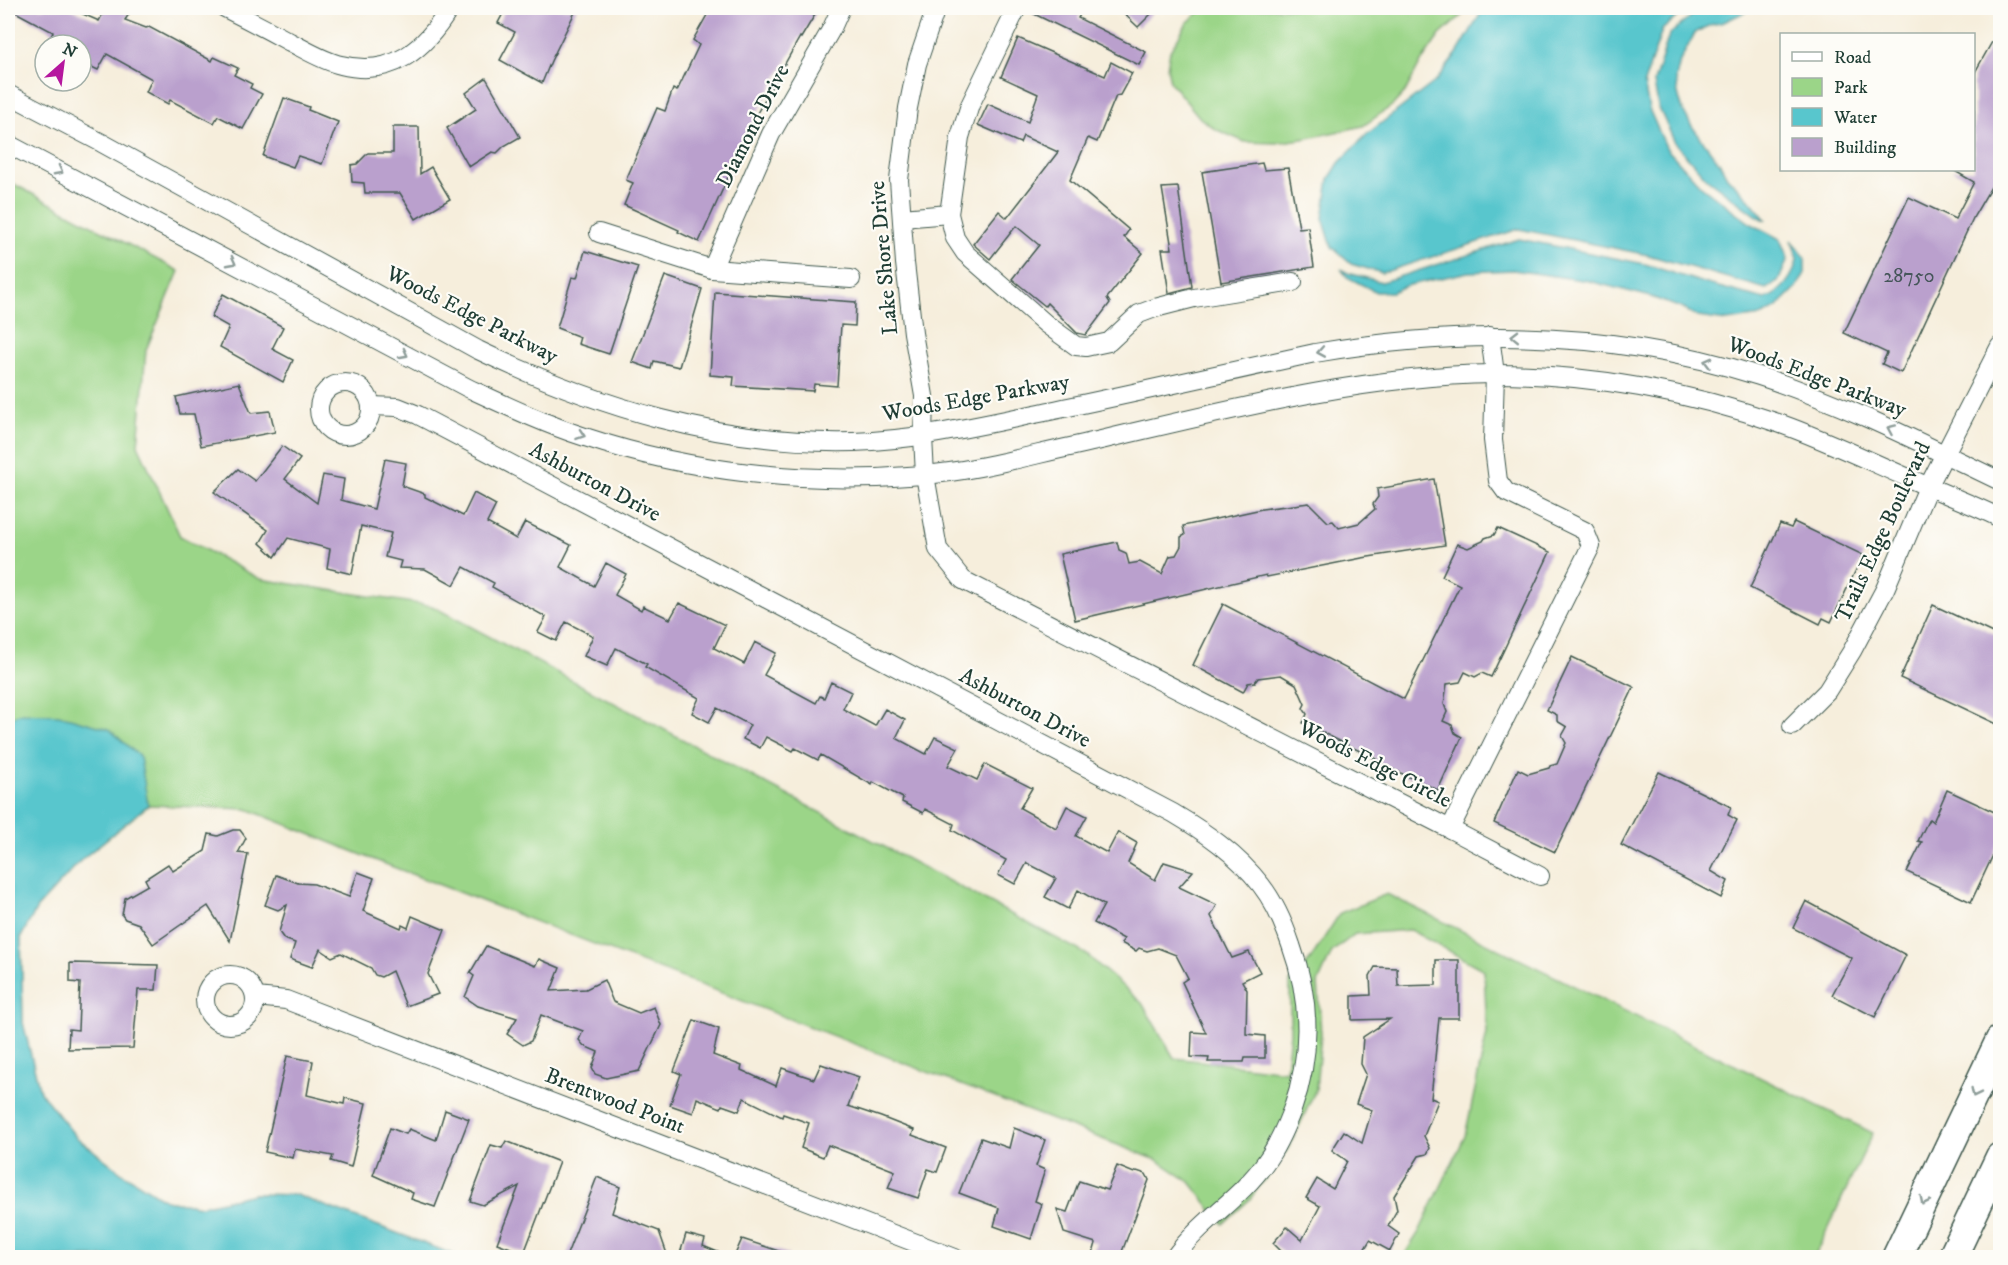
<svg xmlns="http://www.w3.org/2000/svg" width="2008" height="1265" font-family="'IM FELL DW Pica',serif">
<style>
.green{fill:#9bd588;stroke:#5d895e;stroke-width:1.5}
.water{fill:#58c6cd;stroke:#3c8280;stroke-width:1.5}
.building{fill:#baa0cd}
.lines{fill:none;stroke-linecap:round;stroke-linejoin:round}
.street-casing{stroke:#3f584d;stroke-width:20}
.primary-casing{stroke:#3f584d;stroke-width:31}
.street{stroke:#fff;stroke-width:18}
.primary{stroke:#fff;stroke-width:28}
.oneway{stroke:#8f9e9a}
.labels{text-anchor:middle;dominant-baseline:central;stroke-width:4.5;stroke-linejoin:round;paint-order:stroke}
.number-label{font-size:20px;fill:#46565a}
.street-label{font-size:22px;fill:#1f3d34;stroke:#fdfcf7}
</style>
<rect width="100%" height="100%" fill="#fdfcf7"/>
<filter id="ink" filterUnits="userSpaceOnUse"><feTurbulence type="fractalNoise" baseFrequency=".0167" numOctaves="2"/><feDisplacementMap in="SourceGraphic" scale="12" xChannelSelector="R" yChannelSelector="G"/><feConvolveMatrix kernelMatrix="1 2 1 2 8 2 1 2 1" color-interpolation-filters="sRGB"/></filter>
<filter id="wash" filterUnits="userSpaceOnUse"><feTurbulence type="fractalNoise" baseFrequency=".008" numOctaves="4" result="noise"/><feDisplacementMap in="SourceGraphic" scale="24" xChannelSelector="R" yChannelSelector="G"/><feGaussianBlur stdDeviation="1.35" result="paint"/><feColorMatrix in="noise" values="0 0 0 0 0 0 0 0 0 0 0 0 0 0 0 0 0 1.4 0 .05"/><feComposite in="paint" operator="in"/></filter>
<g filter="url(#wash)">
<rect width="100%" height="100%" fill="#f6eedc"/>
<!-- green -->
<g class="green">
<polygon points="1204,8 1470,8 1440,35 1421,62 1405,92 1393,105 1363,126 1308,138 1276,143 1245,142 1215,129 1200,118 1170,82 1167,67 1170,51 1187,23"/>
<polygon points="8,181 179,271 146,350 138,445 180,536 260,579 432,606 1086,954 1142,1003 1174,1058 1286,1071 1290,1032 1290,982 1310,960 1340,913 1387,894 1873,1133 1814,1257 1403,1257 1419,1232 1465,1136 1487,1033 1484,970 1410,930 1355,934 1332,952 1318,983 1321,1034 1316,1089 1290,1146 1249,1200 1223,1224 1190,1182 1157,1160 367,857 247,809 149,805 82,859 37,908 21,937 23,1023 40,1092 76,1137 122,1173 165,1200 201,1206 254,1194 296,1195 460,1257 8,1257"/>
</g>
<!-- water -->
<g class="water">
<polygon points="1484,8 1687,8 1662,30 1644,83 1649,109 1667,149 1701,186 1750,223 1780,239 1788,259 1778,282 1766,289 1648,255 1519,229 1382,273 1351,264 1332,247 1323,218 1329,179 1339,163 1367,134 1436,81 1458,52"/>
<polygon points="1701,8 1753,8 1724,22 1710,25 1695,33 1680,61 1676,78 1678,94 1683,110 1691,125 1719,162 1727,177 1749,199 1767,221 1755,215 1707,179 1675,143 1658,106 1654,82 1669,35"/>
<path d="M1519,239L1645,264L1707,284L1765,299C1781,294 1795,275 1797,259C1797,253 1793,246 1791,240L1805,257V273L1797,287L1776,308L1761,316L1727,321L1698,317L1684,309L1651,297L1589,281L1513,270L1468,272L1405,286L1392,292H1376L1347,277L1341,269L1348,273L1382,282Z"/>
<polygon points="21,713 59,715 109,729 140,757 148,805 82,859 37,908 21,937 23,1023 40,1092 76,1137 122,1173 165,1200 201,1206 254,1194 296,1195 460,1257 8,1257 8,719"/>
</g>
<g id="blocks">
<!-- building -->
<g class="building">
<polygon points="8,8 69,8 99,21 106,8 117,8 129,14 125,20 146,28 149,27 212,61 214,57 238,68 234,75 252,84 250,88 262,94 243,129 218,116 214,123 170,100 168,104 146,92 152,79 107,54 98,70 81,62 81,45 47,45 53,32"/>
<polygon points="506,8 577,8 551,61 542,83 500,60 515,32 498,23"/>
<polygon points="711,8 819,8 801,38 800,37 756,115 699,242 678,232 679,230 624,205 633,183 626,180 657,108 665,111 673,89 677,91 699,45 693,40"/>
<polygon points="1028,8 1070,8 1081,13 1078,18 1146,52 1139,65 1028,11"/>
<polygon points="1118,8 1157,8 1138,27"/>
<polygon points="2001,26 2001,170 1974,216 1901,373 1882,364 1887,353 1844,333 1909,197 1955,219 1974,182 1953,170 1974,170 1974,74"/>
<polygon points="1018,38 1105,76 1111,62 1132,73 1120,95 1116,96 1097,142 1088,138 1070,180 1129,230 1124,237 1143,253 1107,298 1110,303 1086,335 1077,333 1047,303 1045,306 1012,279 1039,245 1016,226 990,259 973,244 999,211 1007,218 1058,152 1023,136 1020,143 978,125 988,104 1028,122 1038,94 1001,77"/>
<polygon points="486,78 520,137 504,146 497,153 492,152 469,167 447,128 476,109 466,93"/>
<polygon points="284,98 309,107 308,110 338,122 322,164 298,156 293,167 263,156"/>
<polygon points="393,127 419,127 420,174 431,167 450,199 416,219 400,193 365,193 364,183 352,182 351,165 357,164 368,153 393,153"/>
<polygon points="1262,163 1264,170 1288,168 1299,228 1308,227 1314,267 1221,282 1202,172"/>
<polygon points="1178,187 1192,287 1169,293 1162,249 1172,249 1162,188"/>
<polygon points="585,251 638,267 609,354 578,344 580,337 557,328 572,277 577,278"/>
<polygon points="665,276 702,289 679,367 654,361 652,369 632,362"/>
<polygon points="715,292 856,302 855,326 841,325 837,386 814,384 813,391 733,386 734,377 710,375"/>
<polygon points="223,294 283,327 272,349 293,360 283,382 220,347 229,327 211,317"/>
<polygon points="239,383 251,413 270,411 275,432 201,446 194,414 180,414 176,397"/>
<polygon points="282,446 300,459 285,479 317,503 323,475 344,479 341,500 374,509 385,459 406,463 402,486 425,494 425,497 463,516 474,493 496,505 487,523 516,539 525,522 571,545 560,567 594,586 606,563 626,574 615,595 641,610 643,606 670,619 679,603 725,625 714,648 744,664 755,642 776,653 764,675 816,703 820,696 824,698 831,682 851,692 843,709 875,726 885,709 905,720 896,738 926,754 935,737 958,748 948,766 977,780 985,764 1032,788 1020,808 1056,828 1067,806 1087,816 1076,836 1107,853 1118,832 1137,843 1128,863 1155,880 1164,862 1193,871 1179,887 1217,905 1211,916 1232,958 1249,952 1260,972 1242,981 1247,990 1246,1034 1265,1036 1265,1058 1245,1058 1244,1062 1208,1062 1209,1058 1191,1057 1192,1032 1206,1033 1182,982 1188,978 1176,955 1158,948 1147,951 1139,948 1136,951 1121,943 1124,939 1094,923 1104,905 1078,890 1068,909 1045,897 1056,878 1027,863 1015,884 998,875 1006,860 952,830 954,824 925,809 923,813 902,802 903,798 873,782 872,785 821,755 818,760 795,748 793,751 766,737 760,748 743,739 750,725 717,708 709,722 692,713 699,698 645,667 647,664 616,648 607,666 584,656 593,636 566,622 556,641 538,632 546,617 492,587 494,583 464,567 454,585 425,569 399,568 401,561 385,557 391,533 361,526 352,574 327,568 330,549 288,538 275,557 260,543 268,530 214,492 238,469 255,481"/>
<polygon points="1434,479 1445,545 1362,558 1267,577 1266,575 1075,620 1060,554 1117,542 1119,550 1126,553 1129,564 1140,562 1162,574 1170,556 1176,555 1181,546 1181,537 1185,535 1183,526 1262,509 1309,503 1328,522 1333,521 1339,528 1359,523 1375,509 1373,504 1378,497 1377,489"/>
<polygon points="1794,522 1863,555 1831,622 1823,618 1820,624 1750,588 1780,524 1791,528"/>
<polygon points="1498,528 1550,552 1491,677 1482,673 1475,677 1465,672 1460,682 1447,684 1444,704 1447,712 1443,721 1452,725 1455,733 1462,737 1438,790 1374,761 1376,759 1303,723 1307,714 1303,708 1305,704 1296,684 1281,675 1258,678 1255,682 1248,683 1243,692 1193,665 1223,604 1404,699 1460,585 1442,576 1457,544 1468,548 1483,541 1485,538 1494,535"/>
<polygon points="1933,605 2001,637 2001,726 1900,678"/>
<polygon points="1572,657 1634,687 1555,852 1494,823 1518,769 1528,774 1549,768 1550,766 1557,764 1566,743 1562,736 1567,727 1557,721 1557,715 1547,710"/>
<polygon points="1659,772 1731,807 1728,815 1737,820 1711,871 1728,881 1721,898 1621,845"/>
<polygon points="1947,790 2001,815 2001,838 1971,902 1907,872 1922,842 1918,841 1929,819 1933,822"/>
<polygon points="233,830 240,830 246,838 238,853 248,854 230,941 208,906 153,944 139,924 125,919 122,915 125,898 148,885 145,879 168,864 173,871 205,851 209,834 218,836"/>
<polygon points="358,872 374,878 363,911 401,928 402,925 408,928 412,916 445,930 428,974 438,994 406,1006 392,971 381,977 375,975 371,968 341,953 332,957 320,949 312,967 290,959 295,943 284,939 279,932 287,905 278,910 265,905 276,875 298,883 314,884 349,897"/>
<polygon points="1806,901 1906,955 1875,1017 1832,995 1852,958 1793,928"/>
<polygon points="486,946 535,966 539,959 560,968 551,991 586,989 604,980 613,1002 639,1013 654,1007 661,1025 639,1071 606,1078 595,1074 592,1068 598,1052 584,1046 579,1040 583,1031 541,1015 531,1041 523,1045 507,1034 517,1018 478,1006 465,997 474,976 470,973"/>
<polygon points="1436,960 1459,960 1459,1018 1439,1018 1431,1098 1438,1101 1424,1136 1430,1148 1427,1154 1419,1156 1394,1196 1397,1210 1388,1226 1399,1234 1390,1251 1370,1240 1360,1257 1287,1257 1273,1243 1287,1227 1302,1240 1320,1206 1306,1198 1317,1179 1333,1189 1347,1161 1332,1150 1344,1131 1362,1143 1372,1110 1356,1104 1366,1074 1361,1064 1363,1037 1390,1019 1352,1020 1352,996 1371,995 1370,976 1375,967 1397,968 1398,986 1436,985"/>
<polygon points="70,963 158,965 156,990 138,990 133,1048 68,1049 69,1029 78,1030 80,983 70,982"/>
<polygon points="694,1020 719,1029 713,1055 742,1066 741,1070 776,1086 782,1068 814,1079 821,1064 859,1077 848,1106 881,1117 914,1130 912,1135 946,1148 937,1172 928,1169 918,1198 888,1188 895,1171 828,1145 823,1157 801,1148 809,1123 783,1114 782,1117 744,1098 739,1111 722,1105 721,1108 697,1098 693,1113 670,1105 681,1074 674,1071"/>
<polygon points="287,1056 313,1061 307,1095 344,1104 345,1098 366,1103 351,1167 331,1161 333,1156 295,1149 293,1158 265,1152"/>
<polygon points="445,1110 469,1119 435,1207 411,1199 413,1193 373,1175 390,1128 406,1134 409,1129 436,1140"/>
<polygon points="1014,1128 1045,1140 1036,1166 1045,1170 1035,1201 1042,1204 1031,1239 994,1226 999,1208 959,1193 981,1138 1009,1148"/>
<polygon points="506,1141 559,1162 524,1253 497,1243 519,1186 483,1205 470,1201 491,1145 502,1148"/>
<polygon points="1117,1166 1134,1173 1137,1171 1146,1174 1149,1180 1120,1257 1092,1257 1096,1243 1064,1233 1057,1209 1067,1212 1079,1181 1107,1190"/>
<polygon points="597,1177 620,1187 612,1213 659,1231 668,1257 657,1257 646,1254 644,1257 566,1257"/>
<polygon points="686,1234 705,1239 703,1246 730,1257 679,1257"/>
<polygon points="742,1239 788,1254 788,1257 734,1257"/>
</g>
</g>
</g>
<g filter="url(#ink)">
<use href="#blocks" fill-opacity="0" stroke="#3f584d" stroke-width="1.5"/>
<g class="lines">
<defs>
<g id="street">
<path d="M225,8C247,19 268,30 290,42C306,50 323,61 341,65C392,78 425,49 450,8"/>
<polyline points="936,8 917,64 908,108 899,180 905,263 913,333 924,396 923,437 925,475 938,549 963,580 1450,829 1591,546 1585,531 1506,492 1498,481 1493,440 1495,374 1490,336"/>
<polyline points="1017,8 970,105 960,137 949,214 955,238 965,253 1046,324 1076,346 1086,347 1109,342 1139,314 1155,308 1194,298 1293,282"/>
<path d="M8,94L102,143L478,350C597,407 719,445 853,442C917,440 977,426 1040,413C1132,394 1223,373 1315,353C1464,328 1614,330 1759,376C1843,403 1921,443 2000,481"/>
<path d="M8,144L468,388C507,406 545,424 585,437C693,473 810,485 923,475C975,471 1027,456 1079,445C1215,414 1352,376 1493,374C1590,374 1690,392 1781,424C1826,440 1869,461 1913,480C1942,493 1972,504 2000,518"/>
<polyline points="902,218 949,214"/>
<polyline points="599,233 712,269 851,279"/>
<polyline points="712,269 771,134 832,28 841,8"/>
<circle cx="345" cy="409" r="26"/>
<path d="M371,406L398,407L418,415L1173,813C1205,832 1237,854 1261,885C1275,903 1284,924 1291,945C1311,1000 1312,1055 1292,1110C1285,1128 1277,1147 1265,1163C1240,1199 1200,1221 1174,1258"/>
<polyline points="1792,726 1827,691 1852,651 1885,589 1928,487 2000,346"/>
<polyline points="1450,829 1540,876"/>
<circle cx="230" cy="1000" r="25"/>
<polyline points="256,997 286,1000 955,1258"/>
</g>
<g id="primary">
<polyline points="1896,1258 2000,1040"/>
<polyline points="1952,1258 2000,1157"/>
</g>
</defs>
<!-- street casing -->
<use href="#street" class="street-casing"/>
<!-- primary casing -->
<use href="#primary" class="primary-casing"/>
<!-- street -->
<use href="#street" class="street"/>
<!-- primary -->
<use href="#primary" class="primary"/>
</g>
<!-- one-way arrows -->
<defs><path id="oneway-chevron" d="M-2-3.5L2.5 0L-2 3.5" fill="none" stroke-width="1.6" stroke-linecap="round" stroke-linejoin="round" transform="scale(1.5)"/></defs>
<g class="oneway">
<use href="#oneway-chevron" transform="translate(59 171) rotate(28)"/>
<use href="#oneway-chevron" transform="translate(232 262) rotate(28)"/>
<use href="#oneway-chevron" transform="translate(1515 336) rotate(-179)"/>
<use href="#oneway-chevron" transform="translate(1321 352) rotate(170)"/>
<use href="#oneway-chevron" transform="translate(404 354) rotate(28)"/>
<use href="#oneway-chevron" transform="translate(1708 362) rotate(-165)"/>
<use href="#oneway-chevron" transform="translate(1891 429) rotate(-156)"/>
<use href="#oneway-chevron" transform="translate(581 435) rotate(19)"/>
<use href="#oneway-chevron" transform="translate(1975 1093) rotate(116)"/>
<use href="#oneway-chevron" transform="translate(1924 1201) rotate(116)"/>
</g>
</g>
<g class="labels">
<!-- number labels -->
<g class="number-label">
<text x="1909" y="276">28750</text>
</g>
<!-- street labels -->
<g class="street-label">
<text transform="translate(753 126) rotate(-63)">Diamond Drive</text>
<text transform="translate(884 258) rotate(-95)">Lake Shore Drive</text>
<text transform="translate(472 315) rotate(27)">Woods Edge Parkway</text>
<text transform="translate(1817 377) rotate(21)">Woods Edge Parkway</text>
<text transform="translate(976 398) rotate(-10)">Woods Edge Parkway</text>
<text transform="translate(595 482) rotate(28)">Ashburton Drive</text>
<text transform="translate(1883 532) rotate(-65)">Trails Edge Boulevard</text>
<text transform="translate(1025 708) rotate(28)">Ashburton Drive</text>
<text transform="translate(1375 764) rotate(27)">Woods Edge Circle</text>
<text transform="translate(615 1101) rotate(21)">Brentwood Point</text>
</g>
</g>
<!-- margin -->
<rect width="2008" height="1265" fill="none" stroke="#fdfcf7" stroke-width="30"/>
<!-- legend -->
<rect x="1780" y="33" width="195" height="138" fill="#fdfcf7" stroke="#a4b0a9" stroke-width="1.5"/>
<rect x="1792" y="52" width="30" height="9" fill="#ffffff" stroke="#a4b0a9" stroke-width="1.5"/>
<text x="1834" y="63" font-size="18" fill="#1f3d34">Road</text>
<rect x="1792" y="78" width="30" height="18" fill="#9bd588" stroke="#a4b0a9" stroke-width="1.5"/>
<text x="1834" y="93" font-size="18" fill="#1f3d34">Park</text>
<rect x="1792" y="108" width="30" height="18" fill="#58c6cd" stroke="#a4b0a9" stroke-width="1.5"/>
<text x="1834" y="123" font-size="18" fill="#1f3d34">Water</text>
<rect x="1792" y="138" width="30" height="18" fill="#baa0cd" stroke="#a4b0a9" stroke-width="1.5"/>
<text x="1834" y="153" font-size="18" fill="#1f3d34">Building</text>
<!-- north arrow -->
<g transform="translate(63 63) rotate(28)"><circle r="28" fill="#fdfcf7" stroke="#a4b0a9" stroke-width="1.5"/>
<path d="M0-4.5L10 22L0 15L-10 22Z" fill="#b5179e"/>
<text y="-9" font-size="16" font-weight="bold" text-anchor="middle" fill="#1f3d34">N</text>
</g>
</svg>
